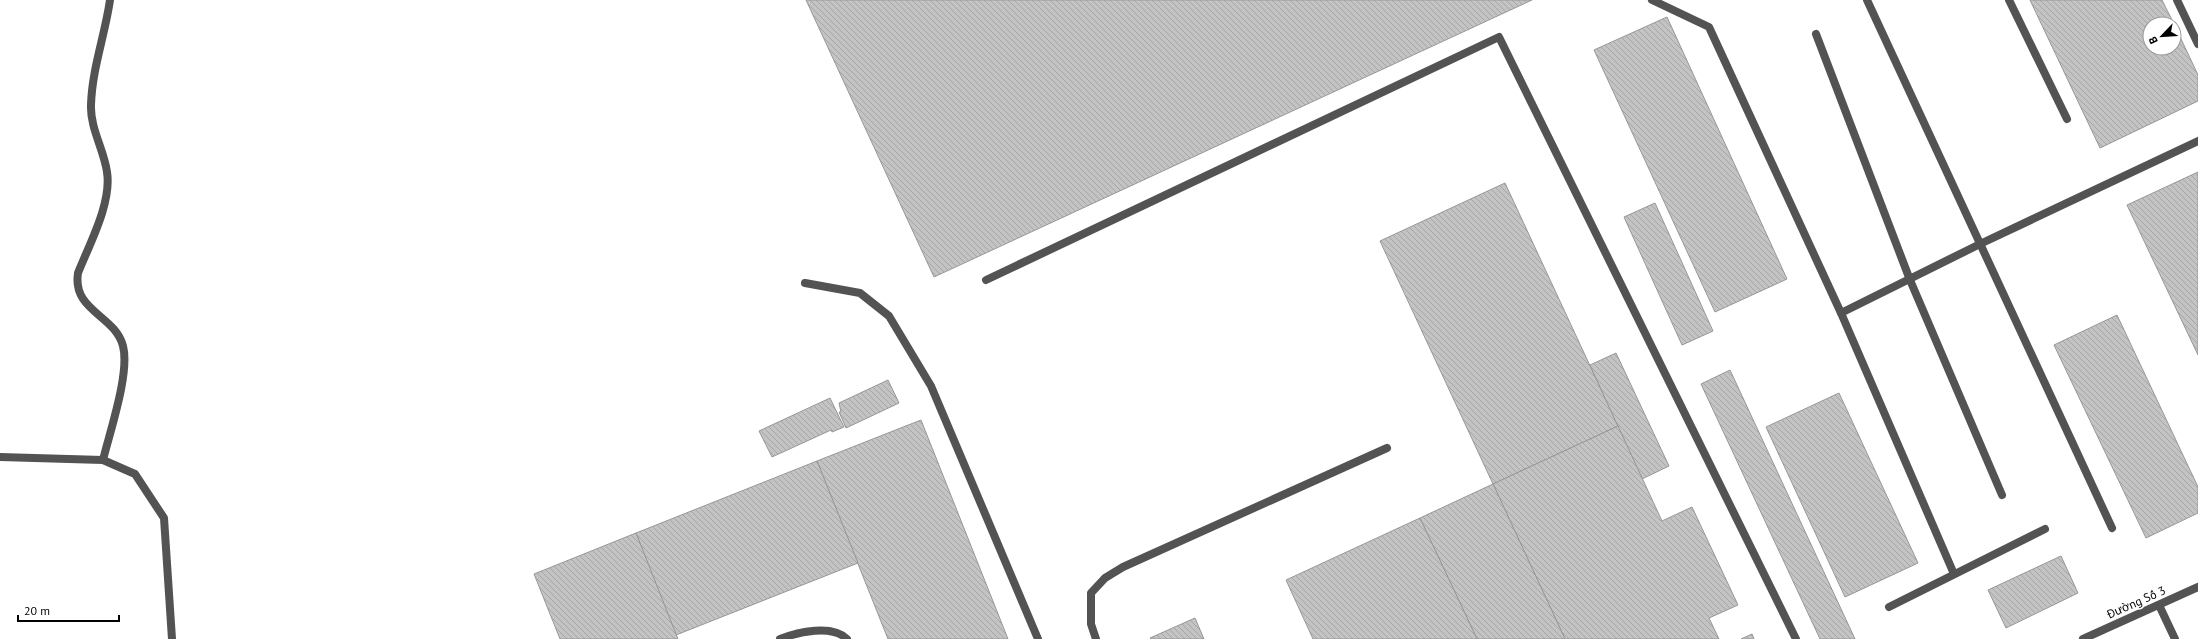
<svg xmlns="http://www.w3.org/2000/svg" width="2198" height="639" font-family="'PT Sans',sans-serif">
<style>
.building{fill:url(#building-back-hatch);stroke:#979797}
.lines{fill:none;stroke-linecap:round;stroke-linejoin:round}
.service{stroke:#535353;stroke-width:8}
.minor{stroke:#535353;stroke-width:8}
.tertiary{stroke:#535353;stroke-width:8}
.labels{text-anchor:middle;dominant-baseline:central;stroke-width:3;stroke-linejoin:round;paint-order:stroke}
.street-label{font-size:12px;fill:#000;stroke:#fff}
</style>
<defs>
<pattern id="building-back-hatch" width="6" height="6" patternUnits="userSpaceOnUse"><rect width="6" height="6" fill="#c3c3c3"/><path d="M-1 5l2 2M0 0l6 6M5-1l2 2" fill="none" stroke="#a6a6a6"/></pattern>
</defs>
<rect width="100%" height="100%" fill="#fff"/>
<!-- building -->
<g class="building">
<polygon points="806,0 1532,0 934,277"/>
<polygon points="2030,0 2162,0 2174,24 2150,24 2150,48 2174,48 2174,24 2198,75 2198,101 2100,148"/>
<polygon points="1667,17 1787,279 1715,312 1594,50"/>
<polygon points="2198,172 2198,355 2127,205"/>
<polygon points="1505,183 1618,426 1493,484 1380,241"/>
<polygon points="1655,203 1713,331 1682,345 1624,217"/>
<polygon points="2117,315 2198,487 2198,513 2146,538 2054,345"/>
<polygon points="1616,353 1669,466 1642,479 1590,365"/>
<polygon points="1730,370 1855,639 1820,639 1701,384"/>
<polygon points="888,380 899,403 846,428 839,412 841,412 839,403"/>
<polygon points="1839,393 1918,563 1845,597 1766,427"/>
<polygon points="830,398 844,427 832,432 831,430 772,457 759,431"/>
<polygon points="921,420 1008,639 888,639 817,461"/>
<polygon points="1618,426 1662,521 1692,507 1738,605 1709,618 1719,639 1565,639 1493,484"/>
<polygon points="817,461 858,563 676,635 636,533"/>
<polygon points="1493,484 1565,639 1477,639 1420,518"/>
<polygon points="1420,518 1477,639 1313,639 1286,580"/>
<polygon points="636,533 678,639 560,639 534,574"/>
<polygon points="2061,556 2078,593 2006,628 1988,590"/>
<polygon points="1195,618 1204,639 1151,639 1150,638"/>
<polygon points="1752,634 1754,639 1741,639"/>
</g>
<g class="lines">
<!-- service -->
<g class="service">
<polyline points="1652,0 1709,27 1841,313 1954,574"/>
<polyline points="1867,0 2112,528"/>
<polyline points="2009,0 2067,119"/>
<polyline points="2177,0 2198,44"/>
<polyline points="1816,34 1910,280 2002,495"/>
<polyline points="986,280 1499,37 1796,639"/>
<polyline points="805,283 860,293 889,316 931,386 1038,639"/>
<polyline points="1841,313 1980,244 2198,141"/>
<path d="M103,460C110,431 130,373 123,346C115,315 72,311 78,273C89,245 112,203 107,172C104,150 90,128 91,105C92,69 105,35 110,0"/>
<polyline points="1889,607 2045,529"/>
<path d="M780,639C798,632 832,624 847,639"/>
<polyline points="1096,639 1091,624 1091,593 1105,578 1123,567 1387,448"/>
</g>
<!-- minor -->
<g class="minor">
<polyline points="0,457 103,460 135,474 164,518 172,639"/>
<polyline points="2159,605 2175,639"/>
</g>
<!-- tertiary -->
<polyline class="tertiary" points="2083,639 2198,587"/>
</g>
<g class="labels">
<!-- street labels -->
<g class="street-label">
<text transform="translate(2136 602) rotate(-24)">Đường Số 3</text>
</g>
</g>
<!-- north arrow -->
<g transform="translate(2162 36) rotate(245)"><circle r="19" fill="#ffffff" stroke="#999999"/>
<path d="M0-3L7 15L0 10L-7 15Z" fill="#000000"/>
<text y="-6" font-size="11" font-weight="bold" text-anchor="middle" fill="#000000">B</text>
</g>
<!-- scale -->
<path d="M18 615v6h101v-6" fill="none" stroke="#000000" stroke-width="2"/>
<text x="24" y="615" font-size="12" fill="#000000" stroke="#ffffff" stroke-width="3" paint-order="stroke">20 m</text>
</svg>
